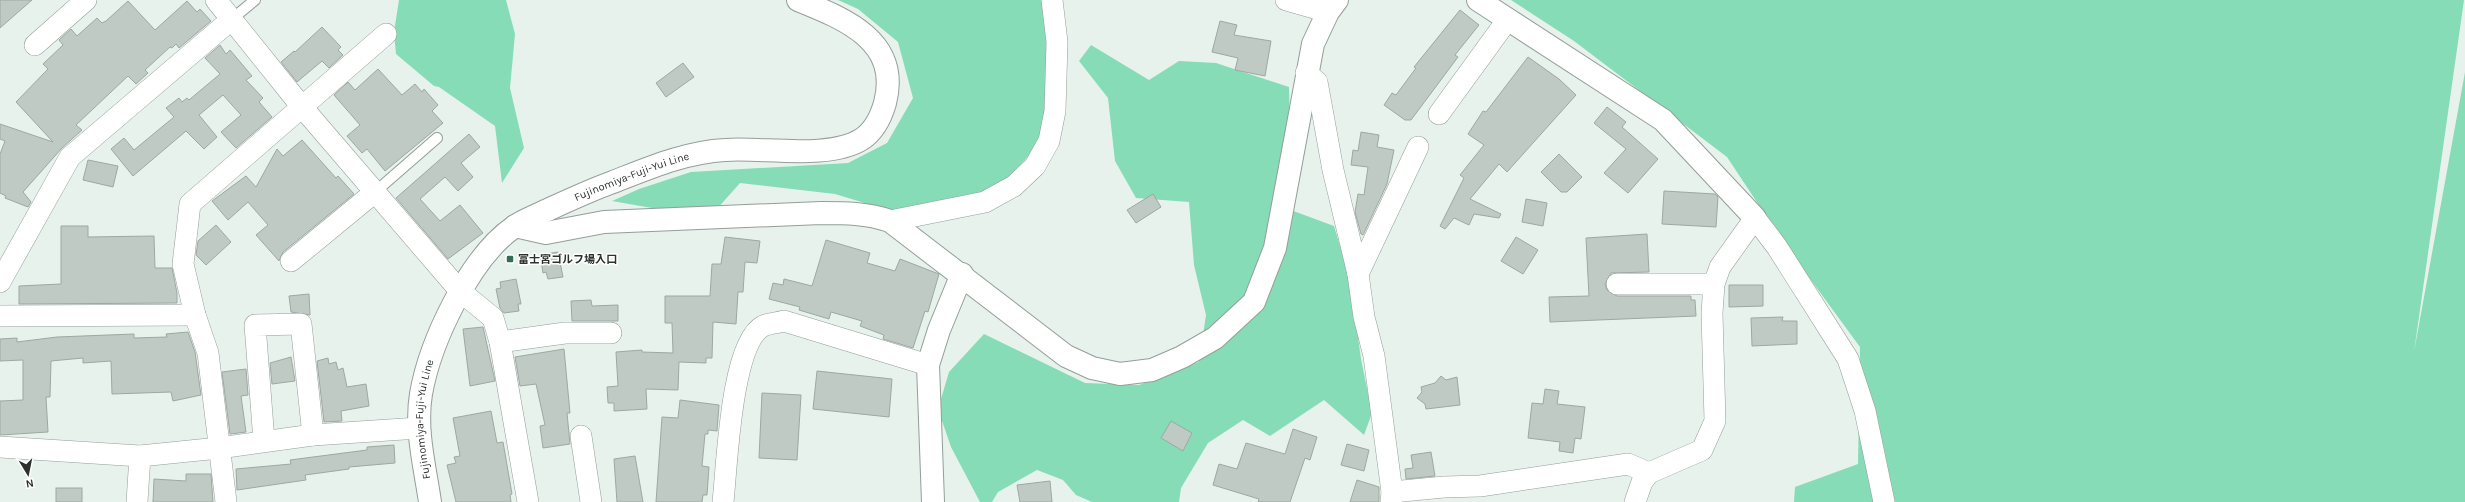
<svg xmlns="http://www.w3.org/2000/svg" width="2465" height="502" font-family="Karla,'Noto Sans JP',sans-serif">
<style>
.green{fill:#86dcb6}
.building{fill:#c0cac5;stroke:#9ea8a3}
.lines{fill:none;stroke-linecap:round;stroke-linejoin:round}
.lane-casing{stroke:#949e99;stroke-width:12}
.street-casing{stroke:#949e99;stroke-width:22}
.secondary-casing{stroke:#949e99;stroke-width:24}
.primary-casing{stroke:#949e99;stroke-width:24}
.lane{stroke:#fff;stroke-width:10}
.street{stroke:#fff;stroke-width:21}
.secondary{stroke:#fff;stroke-width:22}
.primary{stroke:#fff;stroke-width:22}
.poi-dot{fill:#346d55;stroke:#fff;stroke-width:1.5}
.labels{text-anchor:middle;dominant-baseline:central;stroke-width:3;stroke-linejoin:round;paint-order:stroke}
.street-label{font-size:11px;fill:#2c302e;stroke:#fff}
.poi-label{font-size:11px;font-weight:bold;fill:#2c302e;stroke:#fff;text-anchor:start}
</style>
<rect width="100%" height="100%" fill="#e7f2ec"/>
<!-- green -->
<g class="green">
<polygon points="399,0 506,0 515,34 510,88 524,148 502,183 495,126 439,87 434,86 396,54 394,32"/>
<polygon points="838,0 1049,0 1050,117 1031,153 1001,187 901,214 835,194 740,183 716,210 663,210 612,201 639,189 691,172 848,163 887,143 913,98 898,42 858,9"/>
<polygon points="1511,0 2464,0 2414,352 2465,72 2465,502 1794,502 1795,487 1858,464 1860,347 1786,246 1727,157 1574,41"/>
<polygon points="1091,45 1149,80 1179,61 1216,63 1289,87 1290,129 1288,209 1334,226 1350,279 1361,359 1372,413 1364,435 1324,400 1270,436 1243,420 1208,443 1181,488 1179,502 1092,502 1076,495 1063,480 1037,470 998,492 992,502 980,502 951,447 938,409 949,372 984,334 1085,383 1139,385 1199,362 1206,315 1194,265 1189,202 1136,198 1115,161 1108,98 1079,61"/>
</g>
<!-- building -->
<g class="building">
<polygon points="0,0 32,0 0,28"/>
<polygon points="128,1 155,30 187,1 197,12 200,9 211,21 179,48 176,44 172,48 170,47 145,70 148,73 136,84 128,76 76,125 82,130 62,148 23,192 31,202 28,207 5,198 6,196 0,193 0,154 5,141 0,139 0,124 53,142 16,102 48,69 43,64 63,45 59,40 71,29 77,36 97,18 102,23 106,21"/>
<polygon points="1460,10 1479,25 1455,55 1458,57 1411,120 1405,120 1384,105 1392,93 1396,95 1416,68 1414,67"/>
<polygon points="1220,21 1237,25 1234,35 1271,41 1265,76 1235,70 1238,58 1212,52"/>
<polygon points="322,27 341,47 338,50 343,55 329,68 322,61 297,82 281,62 294,51 295,52"/>
<polygon points="220,45 226,54 230,50 252,76 246,80 263,98 259,102 272,117 236,148 221,132 241,115 223,95 199,115 217,137 204,149 186,131 133,176 111,149 124,138 134,150 174,117 166,108 179,98 182,102 187,98 189,100 220,74 205,58"/>
<polygon points="1528,57 1559,79 1576,95 1507,172 1499,164 1470,199 1501,214 1499,218 1474,214 1469,225 1454,218 1445,229 1440,226 1464,178 1460,175 1484,145 1468,134 1483,111 1486,112"/>
<polygon points="683,63 694,77 666,97 656,83"/>
<polygon points="378,69 402,95 415,84 422,92 424,89 438,105 432,111 443,123 385,171 367,149 362,153 347,136 360,125 334,95 348,82 355,90"/>
<polygon points="1607,107 1626,122 1622,127 1658,159 1628,193 1604,173 1626,149 1594,123"/>
<polygon points="1361,132 1379,135 1377,147 1394,150 1387,184 1363,235 1361,234 1355,212 1358,194 1364,195 1368,167 1351,165 1353,150 1358,151"/>
<polygon points="469,134 480,147 461,163 473,177 458,191 445,177 420,199 440,221 460,205 483,233 448,259 396,198"/>
<polygon points="302,140 336,178 338,176 354,194 283,252 279,261 256,235 268,225 248,202 228,220 212,201 246,176 256,187 277,149 283,156"/>
<polygon points="1559,154 1582,177 1567,192 1561,192 1541,172"/>
<polygon points="88,160 118,166 113,187 83,180"/>
<polygon points="1664,191 1715,194 1718,197 1716,227 1662,224"/>
<polygon points="1153,194 1161,207 1136,223 1127,210"/>
<polygon points="1526,199 1547,203 1543,226 1522,222"/>
<polygon points="216,225 231,242 206,265 196,255 198,241"/>
<polygon points="61,226 88,226 88,237 154,236 155,268 172,268 177,293 177,303 19,304 19,286 61,284"/>
<polygon points="1647,234 1649,272 1611,273 1605,284 1607,290 1617,296 1691,296 1691,300 1695,300 1696,316 1550,322 1549,297 1589,296 1586,238"/>
<polygon points="725,237 760,241 757,263 745,262 743,292 738,292 736,324 713,322 712,358 706,358 706,363 679,362 678,390 646,389 647,409 614,411 614,403 608,403 607,387 618,386 616,352 642,350 642,352 673,353 672,323 665,323 665,296 710,296 712,264 721,264"/>
<polygon points="1516,237 1538,250 1523,274 1501,261"/>
<polygon points="826,240 870,253 867,263 895,271 900,259 939,274 928,312 925,311 913,348 883,339 884,335 860,326 862,321 831,312 829,319 799,310 800,307 769,299 773,283 783,285 784,279 812,286"/>
<polygon points="558,252 563,277 548,279 546,272 543,273 540,255"/>
<polygon points="516,279 521,304 518,304 519,311 504,313 500,308 496,289 501,288 500,282"/>
<polygon points="1729,285 1763,285 1763,306 1729,307"/>
<polygon points="309,294 310,315 291,312 289,296"/>
<polygon points="591,300 592,306 618,305 618,321 572,321 571,301"/>
<polygon points="1783,317 1782,321 1797,321 1797,344 1752,346 1751,318"/>
<polygon points="483,327 495,381 470,386 463,329"/>
<polygon points="188,332 195,352 201,395 173,401 171,392 112,394 111,361 83,363 83,358 51,361 50,397 46,397 48,432 0,435 0,401 23,400 23,360 0,361 0,339 17,338 17,342 57,337 134,334 134,338 167,337 166,334"/>
<polygon points="564,349 570,413 567,413 570,444 543,448 540,426 545,425 536,384 520,386 515,357"/>
<polygon points="291,357 295,381 272,384 270,363"/>
<polygon points="328,358 329,364 336,362 338,370 343,368 347,387 366,384 369,406 341,411 342,421 324,422 317,361"/>
<polygon points="246,369 248,395 241,396 246,432 230,434 222,372"/>
<polygon points="817,371 892,379 889,417 813,409"/>
<polygon points="1441,376 1446,380 1457,377 1460,405 1426,409 1425,404 1417,398 1422,392 1421,387 1435,383"/>
<polygon points="1545,389 1559,391 1557,404 1585,407 1581,439 1575,438 1573,453 1559,451 1560,442 1528,438 1532,403 1543,404"/>
<polygon points="762,393 801,395 797,460 759,458"/>
<polygon points="680,400 719,405 717,431 708,430 708,434 705,434 702,466 709,467 707,495 703,495 702,502 656,502 662,417 678,418"/>
<polygon points="491,411 497,443 503,442 512,494 510,495 511,502 456,502 447,465 456,463 454,457 460,456 453,418"/>
<polygon points="1171,421 1192,433 1183,451 1161,438"/>
<polygon points="1293,429 1317,437 1310,460 1305,458 1290,502 1258,502 1259,499 1213,485 1219,464 1237,469 1246,443 1285,454"/>
<polygon points="1347,444 1369,450 1364,471 1341,465"/>
<polygon points="394,445 395,463 349,467 349,469 305,475 306,480 237,490 236,469 291,464 290,460 367,450 367,447"/>
<polygon points="1431,452 1435,476 1406,479 1405,469 1413,468 1411,455"/>
<polygon points="635,456 643,502 617,502 614,459"/>
<polygon points="186,474 211,474 213,502 153,502 154,479 186,481"/>
<polygon points="1357,480 1379,487 1379,502 1350,502"/>
<polygon points="1050,481 1052,502 1020,502 1017,485"/>
<rect x="56" y="488" width="26" height="14"/>
</g>
<g class="lines">
<defs>
<g id="lane">
<polyline points="232,19 255,0"/>
<polyline points="375,192 437,138"/>
</g>
<g id="street">
<polyline points="216,0 302,107 460,291 493,318 500,342 528,502"/>
<polyline points="1286,0 1328,12"/>
<polyline points="35,45 86,0"/>
<polyline points="1306,73 1317,82 1333,170 1358,274 1418,147"/>
<polyline points="1439,114 1508,19"/>
<polyline points="890,221 985,202 1014,186 1035,166 1049,141 1055,111 1057,42 1052,0"/>
<polyline points="291,261 375,192"/>
<polyline points="1358,274 1364,317 1374,356 1392,492 1391,502"/>
<polyline points="0,282 70,157 232,19"/>
<polyline points="1617,284 1714,284"/>
<polyline points="0,316 195,315"/>
<polyline points="500,342 565,333 611,333"/>
<polyline points="581,436 591,502"/>
<polyline points="264,441 255,325 301,324 313,435"/>
<polyline points="0,447 140,456 219,448 313,435 419,428"/>
<polyline points="1392,492 1444,487 1480,486 1628,464 1649,473"/>
<polyline points="137,502 140,456"/>
<polyline points="226,502 208,353 195,315 183,264 190,204 386,34"/>
<path d="M723,502C727,466 731,343 763,326C769,323 778,323 784,321L928,365"/>
<polyline points="1635,502 1642,482 1649,473 1702,450 1715,421 1712,313 1714,284 1720,267 1755,218 1777,247 1848,359 1865,411 1884,502"/>
</g>
<g id="secondary">
<polyline points="1478,0 1663,120 1755,218"/>
<path d="M515,226L546,233L604,222L821,213C845,213 867,213 890,221L1066,356L1092,368L1120,374L1152,370L1182,357L1215,338L1254,302L1275,248L1313,44L1328,12L1337,0"/>
<polyline points="933,502 928,365 939,330 962,274"/>
</g>
<g id="primary">
<path id="s1" d="M430,502C425,467 415,430 421,394C430,342 470,257 514,227C522,221 533,217 541,213C565,202 588,191 613,182C649,168 686,152 725,150C763,147 829,160 862,139C874,131 881,117 885,103C901,41 845,19 798,0"/>
</g>
</defs>
<!-- lane casing -->
<use href="#lane" class="lane-casing"/>
<!-- street casing -->
<use href="#street" class="street-casing"/>
<!-- secondary casing -->
<use href="#secondary" class="secondary-casing"/>
<!-- primary casing -->
<use href="#primary" class="primary-casing"/>
<!-- lane -->
<use href="#lane" class="lane"/>
<!-- street -->
<use href="#street" class="street"/>
<!-- secondary -->
<use href="#secondary" class="secondary"/>
<!-- primary -->
<use href="#primary" class="primary"/>
</g>
<!-- markers -->
<rect class="poi-dot" x="506" y="255" width="8" height="8" rx="2"/>
<g class="labels">
<!-- street labels -->
<g class="street-label">
<text stroke="none"><textPath href="#s1" startOffset="432">Fujinomiya-Fuji-Yui Line</textPath></text>
<text stroke="none"><textPath href="#s1" startOffset="84">Fujinomiya-Fuji-Yui Line</textPath></text>
</g>
<!-- poi labels -->
<g class="poi-label">
<text x="518" y="259">富士宮ゴルフ場入口</text>
</g>
</g>
<!-- north arrow -->
<g transform="translate(28 474) rotate(170)" stroke="#ffffff" stroke-width="3" paint-order="stroke">
<path d="M0-3L7 15L0 10L-7 15Z" fill="#2c302e"/>
<text y="-6" font-size="11" font-weight="bold" text-anchor="middle" fill="#2c302e">N</text>
</g>
</svg>
